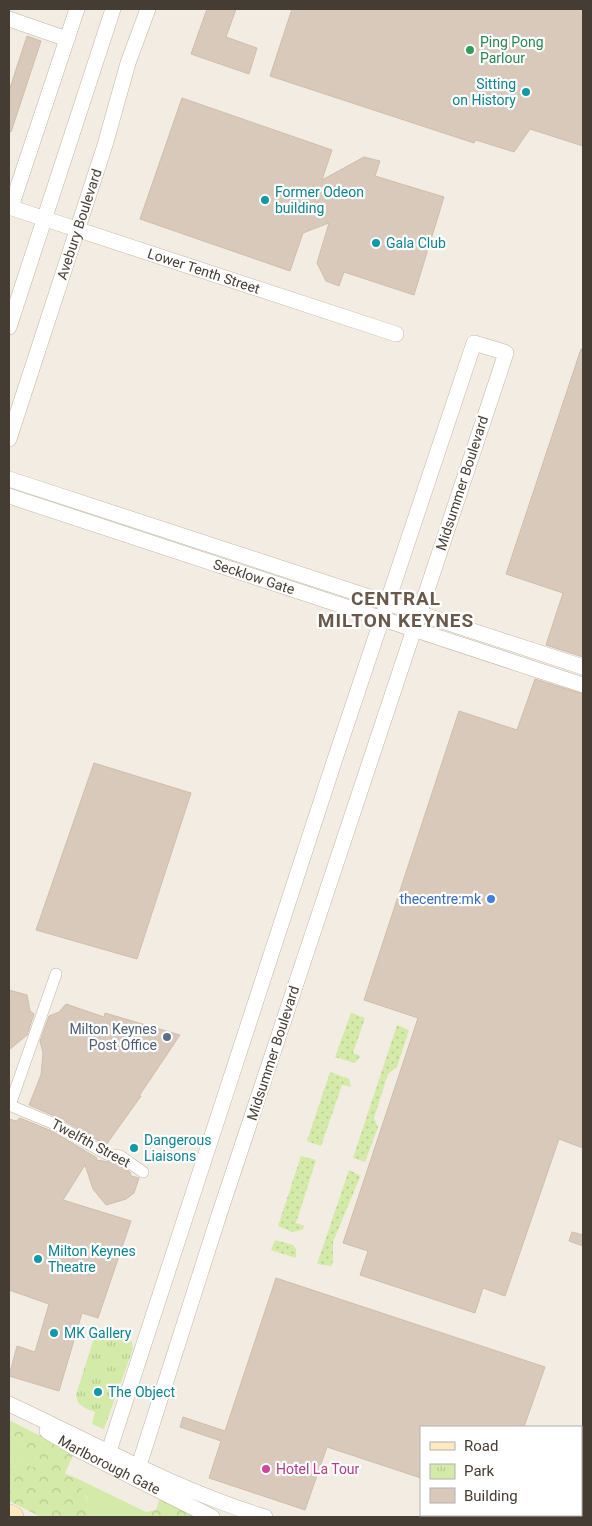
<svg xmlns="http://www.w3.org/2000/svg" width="592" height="1526" font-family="Roboto,sans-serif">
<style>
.grass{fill:#d4eaa9}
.forest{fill:url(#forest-crowns)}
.park{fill:url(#park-tufts)}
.garden{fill:url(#garden-dots)}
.building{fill:#d8c9bb;stroke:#d0beab}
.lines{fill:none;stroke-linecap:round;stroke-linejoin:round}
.pedestrian-casing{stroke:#c2b6a8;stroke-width:12}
.minor-casing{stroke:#c2b6a8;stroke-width:16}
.secondary-casing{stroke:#d5bc90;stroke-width:22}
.pedestrian{stroke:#fff;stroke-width:11}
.minor{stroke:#fff;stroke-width:15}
.secondary{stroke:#ffe9c1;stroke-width:21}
.leisure-dot{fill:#2e9e5b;stroke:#fff;stroke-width:2}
.culture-dot{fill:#0f9aa8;stroke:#fff;stroke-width:2}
.shop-dot{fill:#3f7fe0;stroke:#fff;stroke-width:2}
.service-dot{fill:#5c6f8a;stroke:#fff;stroke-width:2}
.hotel-dot{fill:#d1479c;stroke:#fff;stroke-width:2}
.labels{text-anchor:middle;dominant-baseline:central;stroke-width:4.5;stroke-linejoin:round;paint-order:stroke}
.leisure-label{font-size:14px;fill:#27864d;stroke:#fff;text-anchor:start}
.culture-label{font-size:14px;fill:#0d838f;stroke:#fff;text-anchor:start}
.street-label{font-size:14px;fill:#453c33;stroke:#fff}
.shop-label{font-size:14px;fill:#366cbe;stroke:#fff;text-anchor:end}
.service-label{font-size:14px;fill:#4e5e75;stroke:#fff;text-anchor:end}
.hotel-label{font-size:14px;fill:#b23c85;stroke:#fff;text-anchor:start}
.district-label{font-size:19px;font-weight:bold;letter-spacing:1px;fill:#68594a;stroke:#fff}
</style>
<defs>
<pattern id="forest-crowns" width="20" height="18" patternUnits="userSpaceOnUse" patternTransform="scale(1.25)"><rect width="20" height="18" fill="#d4eaa9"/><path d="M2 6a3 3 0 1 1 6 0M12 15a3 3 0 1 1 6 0" fill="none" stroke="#b7ca92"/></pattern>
<pattern id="park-tufts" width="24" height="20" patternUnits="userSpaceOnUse" patternTransform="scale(1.25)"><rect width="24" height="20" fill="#d4eaa9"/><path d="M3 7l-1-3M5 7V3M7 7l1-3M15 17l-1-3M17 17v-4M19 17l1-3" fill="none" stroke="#b7ca92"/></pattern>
<pattern id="garden-dots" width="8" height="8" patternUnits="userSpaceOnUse" patternTransform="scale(1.25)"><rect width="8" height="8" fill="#d4eaa9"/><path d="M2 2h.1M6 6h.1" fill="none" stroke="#b7ca92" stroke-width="1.8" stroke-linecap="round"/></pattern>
</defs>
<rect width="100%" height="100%" fill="#f3ece3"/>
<!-- grass -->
<g class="grass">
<polygon points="9,1433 40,1459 42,1466 32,1467 9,1456"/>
<polygon points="70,1475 146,1512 145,1517 91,1517 87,1497"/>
</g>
<!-- forest -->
<g class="forest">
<path d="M9,1420L74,1453L65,1473C81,1481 90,1501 91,1517H41L9,1501V1456L32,1467L42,1466L40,1459L9,1433Z"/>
<polygon points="161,1495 199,1517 145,1517 146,1512 156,1510"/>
</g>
<!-- park -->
<path class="park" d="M97,1328L132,1342L133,1349L104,1429L92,1424L95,1412C86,1409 77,1406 76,1395Z"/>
<!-- garden -->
<g class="garden">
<polygon points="351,1013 365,1018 353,1053 361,1056 355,1063 335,1057"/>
<polygon points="397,1025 409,1030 397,1067 388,1074 374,1118 378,1127 365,1162 353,1158"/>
<polygon points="330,1072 349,1079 351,1087 342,1085 321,1146 307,1141"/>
<polygon points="301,1156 316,1160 296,1223 305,1226 302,1230 292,1232 278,1226"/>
<polygon points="349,1170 359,1175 360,1177 333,1242 333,1262 331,1266 317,1264"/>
<polygon points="275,1240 293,1245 296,1249 296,1258 271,1250"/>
</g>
<!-- building -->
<g class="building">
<polygon points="207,9 236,9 226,37 257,48 249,74 191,54"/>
<polygon points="292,9 583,9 583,146 530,129 514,152 476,140 474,143 270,76"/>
<polygon points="27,36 41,41 11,132 9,131 9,91"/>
<polygon points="182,98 332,150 322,180 364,157 380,161 375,176 444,197 414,295 344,272 339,286 326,281 317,263 329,223 303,233 290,271 140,219"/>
<polygon points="581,349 583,350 583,657 546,645 563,593 506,574"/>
<polygon points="535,679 583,694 583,1148 559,1139 505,1296 483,1288 475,1313 360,1275 368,1251 343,1243 418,1018 364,1000 459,711 517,730"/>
<polygon points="94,763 191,793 137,959 36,930"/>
<polygon points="9,990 27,995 30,1011 34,1014 27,1035 9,1050"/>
<polygon points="66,1004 104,1017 105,1013 180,1035 139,1096 141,1096 106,1145 61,1119 29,1105 41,1075 43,1053 40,1041 49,1016 59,1012"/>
<polygon points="20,1118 54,1132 97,1158 96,1160 117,1163 130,1172 131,1176 139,1178 134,1193 126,1199 106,1205 93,1189 85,1165 63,1200 131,1221 98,1318 82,1313 59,1391 9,1376 17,1346 35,1352 49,1304 9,1290 9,1119 16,1121"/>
<polygon points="572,1232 583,1235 583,1246 569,1241"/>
<polygon points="276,1278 545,1367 524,1427 421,1427 421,1478 327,1447 305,1510 209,1478 221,1441 180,1427 183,1417 225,1431"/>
</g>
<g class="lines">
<defs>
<g id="pedestrian">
<polyline points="9,1105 57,1125 106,1154 120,1156 143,1172"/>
<polyline points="10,1105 56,974"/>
</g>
<g id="minor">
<polyline points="9,19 67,39"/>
<path id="s1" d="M9,207L396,334"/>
<polyline points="11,207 77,9"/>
<polyline points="9,327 113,9"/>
<path id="s2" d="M9,439L105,145L128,63L148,9"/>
<polyline points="9,479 583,667"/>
<path id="s3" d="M9,496L583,685"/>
<path d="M9,1404C93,1443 176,1490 265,1517"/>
<path id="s4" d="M47,1431L75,1448L212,1517"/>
<polyline points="581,1447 583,1439"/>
<polyline points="109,1451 334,762 474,343 504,352 506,353 219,1215 135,1478"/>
<polyline points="558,1517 559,1515"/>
</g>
<polyline id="secondary" points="9,1515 13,1517"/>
</defs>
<!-- pedestrian casing -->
<use href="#pedestrian" class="pedestrian-casing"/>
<!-- minor casing -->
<use href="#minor" class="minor-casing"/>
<!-- secondary casing -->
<use href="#secondary" class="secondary-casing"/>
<!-- pedestrian -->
<use href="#pedestrian" class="pedestrian"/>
<!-- minor -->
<use href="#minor" class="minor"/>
<!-- secondary -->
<use href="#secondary" class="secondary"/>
</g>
<!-- markers -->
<circle class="leisure-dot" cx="470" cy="50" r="5"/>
<g class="culture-dot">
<circle cx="526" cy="92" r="5"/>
<circle cx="265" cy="200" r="5"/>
<circle cx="376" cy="243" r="5"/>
<circle cx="134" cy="1148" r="5"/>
<circle cx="38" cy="1259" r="5"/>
<circle cx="54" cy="1333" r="5"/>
<circle cx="98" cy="1392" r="5"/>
</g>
<circle class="shop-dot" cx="491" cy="899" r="5"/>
<circle class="service-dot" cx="167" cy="1037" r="5"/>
<circle class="hotel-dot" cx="266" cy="1469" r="5"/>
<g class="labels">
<!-- leisure labels -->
<g class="leisure-label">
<text x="480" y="42">Ping Pong<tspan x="480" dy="16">Parlour</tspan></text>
</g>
<!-- culture labels -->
<g class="culture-label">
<text x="516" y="84" text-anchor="end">Sitting<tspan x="516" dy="16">on History</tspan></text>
<text x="275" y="192">Former Odeon<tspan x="275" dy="16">building</tspan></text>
<text x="386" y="243">Gala Club</text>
<text x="144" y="1140">Dangerous<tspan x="144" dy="16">Liaisons</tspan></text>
<text x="48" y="1251">Milton Keynes<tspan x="48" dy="16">Theatre</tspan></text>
<text x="64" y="1333">MK Gallery</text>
<text x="108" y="1392">The Object</text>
</g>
<!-- street labels -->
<g class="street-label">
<text stroke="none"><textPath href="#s2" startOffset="226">Avebury Boulevard</textPath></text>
<text stroke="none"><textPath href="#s1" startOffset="205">Lower Tenth Street</textPath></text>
<text transform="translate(462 483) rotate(-72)">Midsummer Boulevard</text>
<text stroke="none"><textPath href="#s3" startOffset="258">Secklow Gate</textPath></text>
<text transform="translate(273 1053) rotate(-72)">Midsummer Boulevard</text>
<text transform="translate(91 1143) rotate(28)">Twelfth Street</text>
<text stroke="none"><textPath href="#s4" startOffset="71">Marlborough Gate</textPath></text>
</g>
<!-- shop labels -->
<g class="shop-label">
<text x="481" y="899">thecentre:mk</text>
</g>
<!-- service labels -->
<g class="service-label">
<text x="157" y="1029">Milton Keynes<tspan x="157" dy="16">Post Office</tspan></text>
</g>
<!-- hotel labels -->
<g class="hotel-label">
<text x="276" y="1469">Hotel La Tour</text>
</g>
<!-- district labels -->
<g class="district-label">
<text x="396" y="598">CENTRAL<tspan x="396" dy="22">MILTON KEYNES</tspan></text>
</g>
</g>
<!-- border -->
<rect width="592" height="1526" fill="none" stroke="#453c33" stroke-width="20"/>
<!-- legend -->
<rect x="420" y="1426" width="162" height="90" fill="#ffffff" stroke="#b5b1ad"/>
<rect x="430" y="1442" width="25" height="8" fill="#ffe9c1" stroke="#b5b1ad"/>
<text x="464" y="1451" font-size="15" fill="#453c33">Road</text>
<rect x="430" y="1464" width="25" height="15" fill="url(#park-tufts)" stroke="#b5b1ad"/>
<text x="464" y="1476" font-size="15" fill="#453c33">Park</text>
<rect x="430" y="1488" width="25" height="15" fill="#d8c9bb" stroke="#b5b1ad"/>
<text x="464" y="1501" font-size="15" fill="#453c33">Building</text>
</svg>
